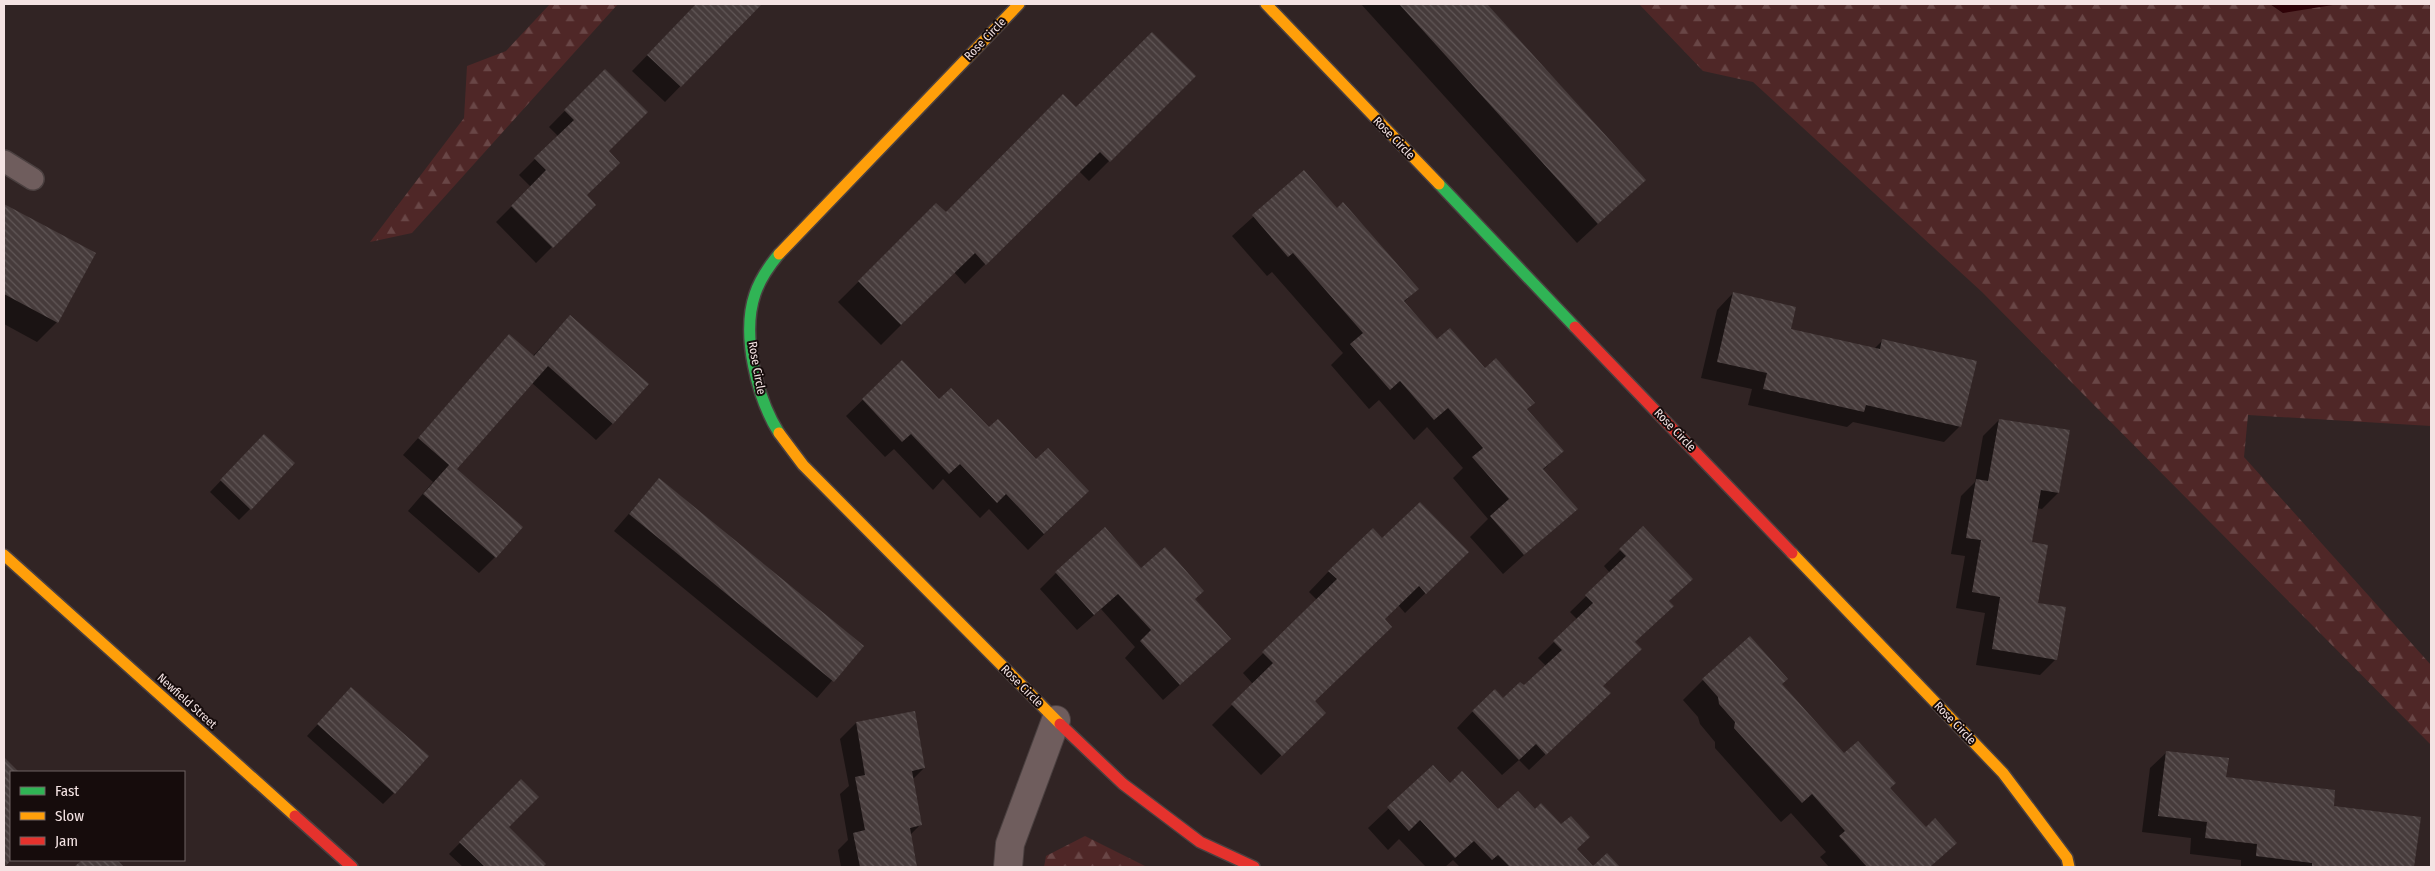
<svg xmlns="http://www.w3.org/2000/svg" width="2435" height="871" font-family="'Fira Sans Condensed',sans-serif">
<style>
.forest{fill:url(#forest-firs)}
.water{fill:#300308}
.shadow{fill:#0007}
.building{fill:url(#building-back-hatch)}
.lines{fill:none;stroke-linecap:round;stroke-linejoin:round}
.lane-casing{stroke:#4b4040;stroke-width:24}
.street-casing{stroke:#4b4040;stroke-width:30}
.fast-casing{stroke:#4b4040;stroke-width:14}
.slow-casing{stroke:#4b4040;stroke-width:14}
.jam-casing{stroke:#4b4040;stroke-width:14}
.lane{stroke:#6f5d5d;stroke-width:21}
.street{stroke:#6f5d5d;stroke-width:28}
.fast{stroke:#30b455;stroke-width:11}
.slow{stroke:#ff9f0a;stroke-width:11}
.jam{stroke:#e5322d;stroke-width:11}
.labels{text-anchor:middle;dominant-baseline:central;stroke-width:4;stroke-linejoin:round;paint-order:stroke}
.street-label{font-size:12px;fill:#f4e3e3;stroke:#160c0c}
</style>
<defs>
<pattern id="forest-firs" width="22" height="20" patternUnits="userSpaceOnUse" patternTransform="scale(1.25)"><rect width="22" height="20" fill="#4f2727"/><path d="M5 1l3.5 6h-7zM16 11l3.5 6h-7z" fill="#694646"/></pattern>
<pattern id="building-back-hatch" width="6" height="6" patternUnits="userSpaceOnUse" patternTransform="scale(1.25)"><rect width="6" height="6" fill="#463b3b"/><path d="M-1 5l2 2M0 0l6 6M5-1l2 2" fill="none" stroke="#615757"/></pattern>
</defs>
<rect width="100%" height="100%" fill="#312424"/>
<!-- forest -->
<g class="forest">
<polygon points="550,4 618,4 412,233 370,242 464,118 467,66 506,51"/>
<polygon points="1639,4 2270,4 2283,13 2291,4 2431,4 2431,426 2248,415 2244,457 2431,665 2431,745 1982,292 1753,82 1703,71"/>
<polygon points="1085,836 1147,867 1044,867 1046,856"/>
</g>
<!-- water -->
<polygon class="water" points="2270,4 2339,4 2283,13"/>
<!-- shadow -->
<g class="shadow">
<polygon points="697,4 760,4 665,102 632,71"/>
<polygon points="1361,4 1485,4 1645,180 1577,243"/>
<polygon points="605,70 607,151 585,195 594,205 536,263 496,222 531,187 519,175 558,136 549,127"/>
<polygon points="1194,76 1089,181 1079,171 965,284 954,272 881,345 838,302 936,205 946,214"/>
<polygon points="1304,171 1337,209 1417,289 1404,302 1437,341 1485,369 1526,409 1562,451 1543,470 1576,508 1503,574 1470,537 1488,519 1453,478 1463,468 1427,427 1414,440 1379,400 1369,409 1331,365 1343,353 1272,272 1267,276 1232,236"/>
<polygon points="4,205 94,253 57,322 37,342 4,324"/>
<polygon points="1733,293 1789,330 1874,349 1882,341 1960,426 1944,442 1853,422 1847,427 1748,405 1752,389 1701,378 1717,310"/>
<polygon points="570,316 613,423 596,440 532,383 455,469 495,557 479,573 408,511 433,482 403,455 509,336 533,356"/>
<polygon points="902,362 939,401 989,429 1036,460 1071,508 1028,550 989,509 980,518 943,479 933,490 894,449 885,457 846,416"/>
<polygon points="1999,420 2068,431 2058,493 2042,509 2037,508 2030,543 2036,604 2056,659 2040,675 1976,665 1985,613 1956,608 1965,556 1951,554 1961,496 1975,482 1983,436"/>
<polygon points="253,447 250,509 239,520 210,492"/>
<polygon points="659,479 862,646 817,698 614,531"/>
<polygon points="1643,528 1691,579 1668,602 1672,606 1634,643 1602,686 1593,709 1529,770 1519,760 1502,775 1457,728 1473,711 1503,699 1524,687 1546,666 1538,658 1577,619 1570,612 1610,573 1604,566"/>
<polygon points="1382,540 1447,572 1405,613 1398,605 1383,619 1313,702 1304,733 1261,775 1212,725 1253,684 1243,673 1317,600 1309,592 1329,571"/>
<polygon points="1141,569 1194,600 1213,655 1163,700 1125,658 1135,647 1101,609 1077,630 1040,589 1056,573"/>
<polygon points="1703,680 1780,684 1844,755 1889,788 1925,829 1956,842 1930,867 1829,867 1820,857 1826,852 1791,813 1781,822 1715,748 1715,742 1700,724 1698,717 1683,700"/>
<polygon points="340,700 394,793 383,804 307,736"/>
<polygon points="856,723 924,768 912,780 920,825 910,835 916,867 841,867 838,850 848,840 840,794 849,786 840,739"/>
<polygon points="2167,752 2224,778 2332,808 2420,818 2413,867 2241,867 2241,860 2190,854 2191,838 2142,832 2150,768"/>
<polygon points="4,759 17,772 11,772 11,859 4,866"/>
<polygon points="1433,767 1449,785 1498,811 1576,849 1593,867 1460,867 1453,860 1445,867 1426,867 1399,839 1388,850 1368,828"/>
<polygon points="521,781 508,827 545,864 541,867 463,867 449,854"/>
<polygon points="84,860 115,860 122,867 76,867"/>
</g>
<!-- building -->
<g class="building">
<polygon points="696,4 762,4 681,87 647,55"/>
<polygon points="1399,4 1487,4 1646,180 1598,224"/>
<polygon points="1152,32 1196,76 1110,162 1100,152 986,265 975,253 901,325 858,281 936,203 946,212 1063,94 1076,107"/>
<polygon points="605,69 648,112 609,151 620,163 587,195 596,205 553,248 511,206 546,170 534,158 574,120 564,110"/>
<polygon points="1304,170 1337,208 1343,202 1419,289 1404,301 1437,339 1450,328 1485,368 1496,358 1535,403 1527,409 1564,451 1543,469 1578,509 1524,555 1490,516 1509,499 1472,457 1483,448 1448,408 1434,420 1400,381 1390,390 1350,344 1363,333 1293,253 1288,257 1252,215"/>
<polygon points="4,204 96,253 58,323 4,294"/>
<polygon points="1733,292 1796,307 1791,329 1880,349 1882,339 1977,361 1961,427 1866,405 1864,412 1763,389 1767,373 1717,362"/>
<polygon points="570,315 649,384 613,424 548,366 457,469 523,527 496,558 423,494 449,465 418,438 509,334 534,356"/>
<polygon points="902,360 939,399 951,388 989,427 998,419 1036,459 1048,448 1089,491 1044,534 1006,494 997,503 960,464 949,474 911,434 902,442 862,399"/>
<polygon points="1999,419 2070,430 2059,493 2041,490 2032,542 2048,545 2038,603 2066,607 2057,660 1992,649 2000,597 1972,592 1981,540 1966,538 1976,479 1988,481"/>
<polygon points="264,434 295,463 251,510 220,480"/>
<polygon points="659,478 864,646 834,682 629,514"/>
<polygon points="1420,502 1469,552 1426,594 1419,586 1385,619 1392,627 1315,701 1326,713 1282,756 1231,704 1273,663 1262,652 1337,579 1328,571 1373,528 1382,538"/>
<polygon points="1643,526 1693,579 1669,601 1674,606 1635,642 1642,649 1603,686 1611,693 1546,755 1536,744 1519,760 1472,711 1495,689 1503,698 1520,682 1524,685 1562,650 1553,641 1593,603 1585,595 1626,556 1619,549"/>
<polygon points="1105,527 1141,568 1165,547 1204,591 1195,599 1231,639 1180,685 1140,641 1151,630 1118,594 1094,615 1055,572"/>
<polygon points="1750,636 1788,679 1782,684 1844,753 1858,741 1896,783 1890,788 1926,827 1935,818 1957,843 1930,867 1867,867 1839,836 1845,831 1812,794 1802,803 1734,728 1735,722 1719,704 1718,697 1702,679"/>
<polygon points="351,687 429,756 395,794 317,724"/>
<polygon points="915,711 925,768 912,771 922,825 910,828 917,867 860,867 853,833 865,830 855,777 865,775 856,722"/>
<polygon points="2166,751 2229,758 2226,777 2335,790 2334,806 2421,817 2414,867 2325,867 2312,866 2312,863 2256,856 2257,844 2205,838 2207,822 2158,816"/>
<polygon points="4,757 19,772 11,772 11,860 5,867"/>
<polygon points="1433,765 1450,783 1462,771 1498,809 1518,791 1535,809 1541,803 1561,824 1571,816 1590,837 1577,849 1593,866 1607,853 1620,867 1529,867 1527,866 1510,867 1498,855 1492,860 1474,841 1455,858 1420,820 1409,831 1387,807"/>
<polygon points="521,779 539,797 509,827 546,864 543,867 485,867 459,842"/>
<polygon points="82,860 117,860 124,867 74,867"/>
</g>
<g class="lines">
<defs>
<polyline id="lane" points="4,161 33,179"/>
<polyline id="street" points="1008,867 1010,844 1056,720"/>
<g id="fast">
<polyline points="1439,184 1575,327"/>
<path d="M779,254C769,266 760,279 755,294C741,335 757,398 779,433"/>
</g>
<g id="slow">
<polyline points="1266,4 1439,184"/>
<polyline points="779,254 1019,4"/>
<polyline points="779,433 803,465 1060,724"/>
<polyline points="1792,553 2003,773 2067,858 2069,867"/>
<polyline points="4,555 295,816"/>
</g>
<g id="jam">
<polyline points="1575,327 1792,553"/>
<polyline points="1060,724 1123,784 1200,842 1254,867"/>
<polyline points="295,816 352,867"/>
</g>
</defs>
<!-- lane casing -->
<use href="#lane" class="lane-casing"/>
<!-- street casing -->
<use href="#street" class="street-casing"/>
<!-- fast casing -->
<use href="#fast" class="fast-casing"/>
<!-- slow casing -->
<use href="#slow" class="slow-casing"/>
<!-- jam casing -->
<use href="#jam" class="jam-casing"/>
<!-- lane -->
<use href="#lane" class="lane"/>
<!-- street -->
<use href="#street" class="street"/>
<!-- fast -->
<use href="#fast" class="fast"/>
<!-- slow -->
<use href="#slow" class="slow"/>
<!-- jam -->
<use href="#jam" class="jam"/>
</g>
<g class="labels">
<!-- street labels -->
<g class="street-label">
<text transform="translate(985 39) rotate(-46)">Rose Circle</text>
<text transform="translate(1394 138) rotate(46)">Rose Circle</text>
<text transform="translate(757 368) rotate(80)">Rose Circle</text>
<text transform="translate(1675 430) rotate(46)">Rose Circle</text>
<text transform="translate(1022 686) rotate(45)">Rose Circle</text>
<text transform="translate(187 701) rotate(42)">Newfield Street</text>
<text transform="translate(1955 723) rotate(46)">Rose Circle</text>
</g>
</g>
<!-- border -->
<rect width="2435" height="871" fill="none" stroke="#f4e3e3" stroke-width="10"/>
<!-- legend -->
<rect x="10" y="771" width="175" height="90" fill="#160c0c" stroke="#6f6262"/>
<rect x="20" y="787" width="25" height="8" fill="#30b455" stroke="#6f6262"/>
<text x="55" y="796" font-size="15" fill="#f4e3e3">Fast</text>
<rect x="20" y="812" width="25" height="8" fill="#ff9f0a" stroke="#6f6262"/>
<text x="55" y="821" font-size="15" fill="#f4e3e3">Slow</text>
<rect x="20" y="837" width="25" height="8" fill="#e5322d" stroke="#6f6262"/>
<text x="55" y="846" font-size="15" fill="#f4e3e3">Jam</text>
</svg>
